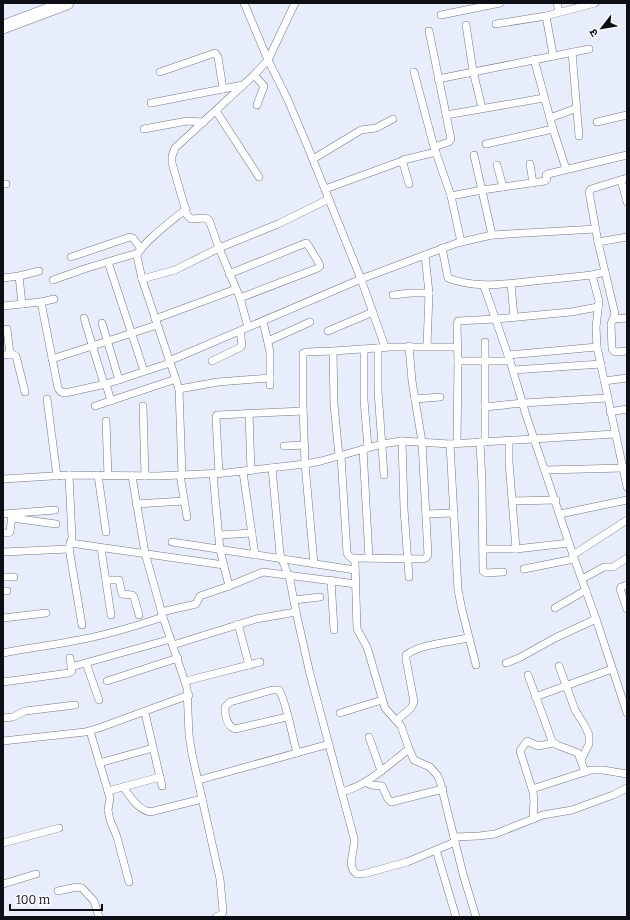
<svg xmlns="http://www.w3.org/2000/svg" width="630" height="920" font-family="Bitter,'Noto Sans Devanagari',serif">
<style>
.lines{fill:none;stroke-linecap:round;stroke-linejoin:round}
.street-casing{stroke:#727884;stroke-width:8}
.highway-casing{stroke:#727884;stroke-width:14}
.street{stroke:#fff;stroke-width:7}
.highway{stroke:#fff;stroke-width:13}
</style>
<rect width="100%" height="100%" fill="#e7edfb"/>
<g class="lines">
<defs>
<g id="street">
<polyline points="244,3 268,60 287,98 307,145 361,279 385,347"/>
<polyline points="557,3 559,12"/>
<polyline points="441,15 500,3"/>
<polyline points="546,16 553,55"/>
<polyline points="496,24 546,16 595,3"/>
<polyline points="466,25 473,71 482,108"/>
<polyline points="429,31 451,139 449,142 434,147"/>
<polyline points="572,52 579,136"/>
<polyline points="534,59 553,129 566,169"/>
<polyline points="160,72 215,53 218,57 223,89"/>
<polyline points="414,72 434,147 451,196 461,242"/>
<polyline points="254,75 264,86 257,105"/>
<polyline points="438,79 589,49"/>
<polyline points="151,103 243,85"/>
<polyline points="216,111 259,177"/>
<polyline points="446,115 544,98"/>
<polyline points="550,118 577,108"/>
<polyline points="597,122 627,115"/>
<polyline points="144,129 187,121 204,122"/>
<polyline points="486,144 553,129"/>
<polyline points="474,155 492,235"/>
<polyline points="313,159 361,130 376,128 393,119"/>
<polyline points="530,164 533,183"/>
<polyline points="497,165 503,187"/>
<polyline points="627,178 591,189 589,192 598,242 615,314 611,324 612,349 615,352 627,351"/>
<polyline points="621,180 627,202"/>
<polyline points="3,184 6,184"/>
<polyline points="409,184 403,163 403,160 436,152"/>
<polyline points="325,189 402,161"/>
<polyline points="451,196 482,190 545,181 547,179 546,175 548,174 627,155"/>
<polyline points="598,242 627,237"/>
<path d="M442,248L448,278C476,289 504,284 534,281C553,279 573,277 592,275L605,272"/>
<polyline points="425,255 429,293 427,346"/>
<polyline points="71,257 130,237 133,238 141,249"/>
<polyline points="108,262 144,371"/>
<polyline points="229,274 306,243 308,245 319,263 320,266 318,268 240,298"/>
<polyline points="592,275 599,301 596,327 597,347 627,487"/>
<polyline points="19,276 22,304"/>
<polyline points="3,278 19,276 39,271"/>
<polyline points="142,279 175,270 219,248 278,224 329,199"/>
<polyline points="53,280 87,268 138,253"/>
<polyline points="511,284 514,317"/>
<polyline points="484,286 510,361 526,415 573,555 596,619 627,713"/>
<polyline points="393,295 411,293 429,293"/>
<polyline points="41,302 58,388 61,392 65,393 106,384 170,363"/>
<polyline points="3,306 41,302 54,299"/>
<polyline points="84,318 104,384"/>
<polyline points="155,319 236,289"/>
<polyline points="614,319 627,318"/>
<polyline points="263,321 270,352 270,385"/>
<polyline points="102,323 119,380"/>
<polyline points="248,327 240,298 219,248 209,220 205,218 191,219 187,215 172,163 172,156 175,148 254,75 268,60 295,3"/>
<polyline points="7,329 10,354"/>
<polyline points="328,331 373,312"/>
<polyline points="268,341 310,322"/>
<polyline points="485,342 485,442"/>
<polyline points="378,348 378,391 384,475"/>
<polyline points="364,349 364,400 368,448"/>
<polyline points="333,351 334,404 339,456"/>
<polyline points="3,355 12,354 16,356 25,392"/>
<polyline points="508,355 597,347"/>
<polyline points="52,359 157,325"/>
<polyline points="169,361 361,279 457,243 492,235 596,229"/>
<polyline points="212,361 241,347 242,345 240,331"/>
<polyline points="458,361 510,361"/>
<polyline points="513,370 601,364"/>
<polyline points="604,381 627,378"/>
<polyline points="106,384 111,401"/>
<polyline points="179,389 218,382 270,378"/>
<polyline points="47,399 57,476"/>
<polyline points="415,399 440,397"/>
<polyline points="95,406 176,379"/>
<polyline points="143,406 145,476"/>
<polyline points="485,407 523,403 607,398"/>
<polyline points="610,412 627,409"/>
<polyline points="249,413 251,471"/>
<polyline points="106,421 108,476"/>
<polyline points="509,440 509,462 516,549"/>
<polyline points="402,441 404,509 409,577"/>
<polyline points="480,442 482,483 483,571 486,573 503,572"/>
<polyline points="457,443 458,361 457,325 458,321 496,319 571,312 598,307"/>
<polyline points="450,444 458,590 462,610 476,665"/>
<polyline points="284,446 305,445"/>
<polyline points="363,449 369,558"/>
<polyline points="341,456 347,553 349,556 354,560 355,563 357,629 367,647 385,708 401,726 409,749 414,760 430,767 437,775 440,781 463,874 476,917"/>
<path d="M272,468L280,554L290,580L296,612L310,674L354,838C356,850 345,866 357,874H363L407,862L455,842"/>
<polyline points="545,470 623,468"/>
<polyline points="243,472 255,555"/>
<polyline points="213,474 220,550 229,586"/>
<polyline points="219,474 216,417 217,415 303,411"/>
<polyline points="69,475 72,538 69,548 82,625"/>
<polyline points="98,475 106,532"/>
<polyline points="180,475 187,517"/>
<path d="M182,475L179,389L142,279L137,256C140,244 174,219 186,209"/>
<polyline points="132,476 145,553 163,617 187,688 189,735 192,754 220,879 223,911 222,914 216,917"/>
<polyline points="3,479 69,475 157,476 225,473 305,464 321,461 382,444 402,441 450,444 615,434"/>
<polyline points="513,501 556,500"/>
<polyline points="136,504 184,501"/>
<polyline points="3,514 55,510"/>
<polyline points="426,514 454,513"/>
<polyline points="560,514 627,500"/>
<polyline points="12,518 56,524"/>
<polyline points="3,533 8,533 10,532 12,515"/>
<polyline points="219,535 252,533"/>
<polyline points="172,542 355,570"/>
<polyline points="70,543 224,565"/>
<polyline points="101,548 111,615"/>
<polyline points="483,549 516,549 569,543"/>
<polyline points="3,552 69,549"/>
<polyline points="573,555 627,520"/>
<polyline points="352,558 423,559 426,558 428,555 422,442 412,381 409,346"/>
<polyline points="314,564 305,464 303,406 303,353 306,352 333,351 391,347 457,347"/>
<polyline points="524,569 574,559"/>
<polyline points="3,577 14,577"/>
<polyline points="582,579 604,567 613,567 627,558"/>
<polyline points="106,580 119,580 122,594 132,595 134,597 139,615"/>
<polyline points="331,580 334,630"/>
<polyline points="627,585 621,587 620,589 627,609"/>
<polyline points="3,591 7,591"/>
<polyline points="294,600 320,597"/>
<polyline points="555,608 586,590"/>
<polyline points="161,612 196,604 200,596 229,586 263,572 356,584"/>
<polyline points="3,618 46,613"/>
<polyline points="238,624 249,665"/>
<polyline points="173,645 256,619 296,612"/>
<path d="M3,653C26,648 50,646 73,641C104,636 133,627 163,617"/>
<polyline points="86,663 99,700"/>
<polyline points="506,663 519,658 555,638 596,619"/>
<polyline points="559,666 575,710 585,726 589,735 589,744 581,760"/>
<polyline points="71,667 171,639"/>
<polyline points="528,675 552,741 557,745 578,753 585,772"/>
<polyline points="107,681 178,658"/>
<polyline points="186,681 260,662"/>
<polyline points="3,682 69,673 72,671 70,658"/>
<polyline points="535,697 612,669"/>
<polyline points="145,713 162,786"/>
<polyline points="340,713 382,700"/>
<path d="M287,717L235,729C227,726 225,715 225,707L230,702L272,690H279C286,700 293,740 297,753"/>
<polyline points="3,718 13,717 25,711 75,705"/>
<path d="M397,720L411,708L414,702L406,659V655C421,644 451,642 468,638"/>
<polyline points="90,731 110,798 108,810 110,820 117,837 129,882"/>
<polyline points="369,737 381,771"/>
<polyline points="3,741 85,732 99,728 189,695"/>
<polyline points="99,763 153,748"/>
<polyline points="199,780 329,744"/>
<polyline points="366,782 371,785 382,786 388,799 391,802 443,789"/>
<path d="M123,787C131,797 137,809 150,812L202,799"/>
<polyline points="532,789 591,770 603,770 627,774"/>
<polyline points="108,791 160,777"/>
<path d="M342,792C368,785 388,765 409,749"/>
<polyline points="533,819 534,801 533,792 520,751 527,741 538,746 553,743"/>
<polyline points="454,837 479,836 495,834 543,815 572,810 613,795 627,788"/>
<polyline points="3,843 59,828"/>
<polyline points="436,850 456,917"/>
<polyline points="3,884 36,874"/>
<polyline points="58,891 77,887 82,888 94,901 99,917"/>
</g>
<polyline id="highway" points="3,27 67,3"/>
</defs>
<!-- street casing -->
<use href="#street" class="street-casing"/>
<!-- highway casing -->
<use href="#highway" class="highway-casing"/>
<!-- street -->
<use href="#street" class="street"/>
<!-- highway -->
<use href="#highway" class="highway"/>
</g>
<!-- border -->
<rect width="630" height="920" fill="none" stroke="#0d0f14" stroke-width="8"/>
<!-- north arrow -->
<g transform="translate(602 28) rotate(239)" stroke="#f9fafd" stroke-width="3" paint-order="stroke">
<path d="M0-3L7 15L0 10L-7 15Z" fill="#0d0f14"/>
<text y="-6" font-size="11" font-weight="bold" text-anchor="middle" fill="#0d0f14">उ</text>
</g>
<!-- scale -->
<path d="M10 904v6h92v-6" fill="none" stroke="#0d0f14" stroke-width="2"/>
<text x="16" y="904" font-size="12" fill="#0d0f14" stroke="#f9fafd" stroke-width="3" paint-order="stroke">100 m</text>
</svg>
